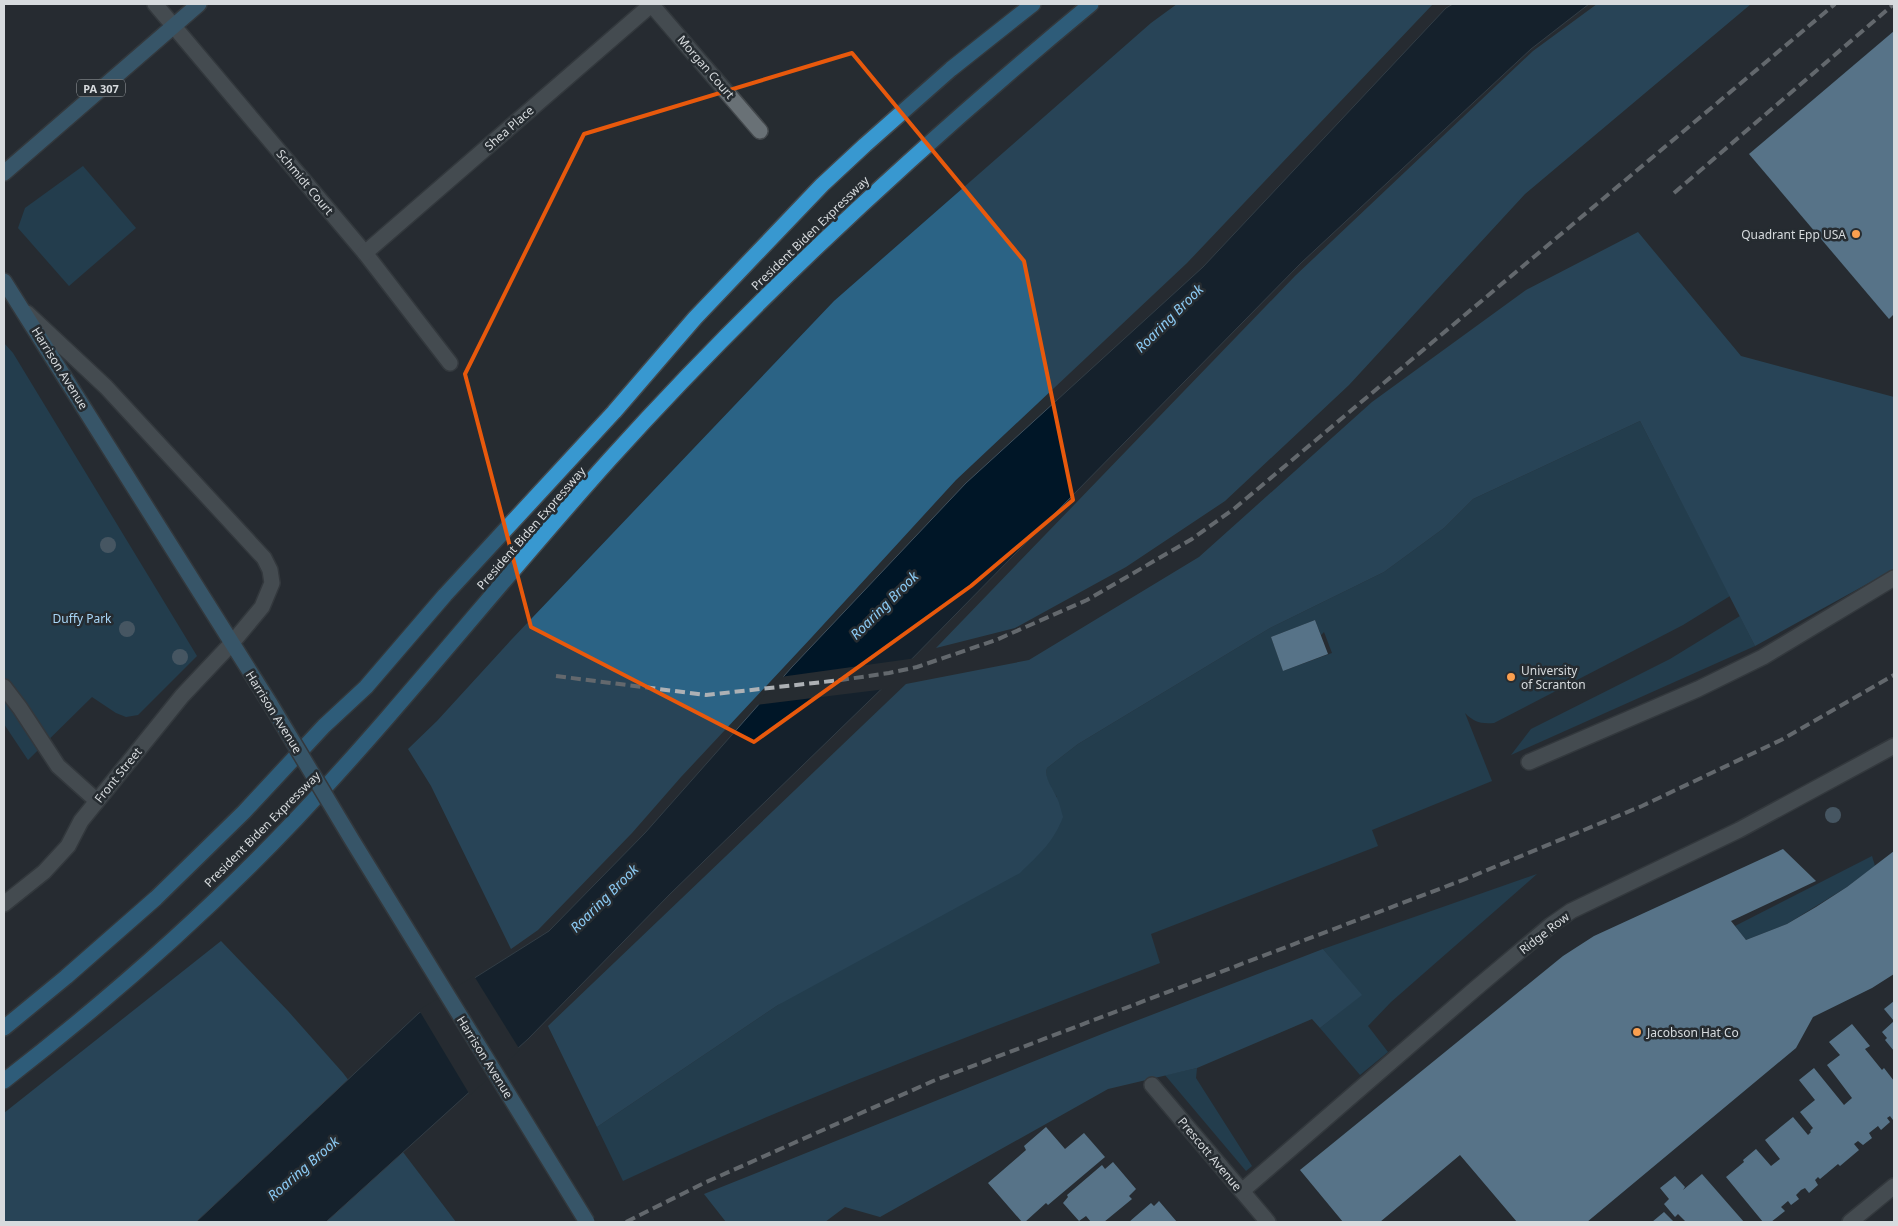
<svg xmlns="http://www.w3.org/2000/svg" width="1898" height="1226" font-family="'Noto Sans',sans-serif">
<style>
.green{fill:#1f5270;fill-rule:evenodd}
.forest{fill:#2b6385}
.water{fill:#001627;stroke:#40515e}
.pier{fill:#262c31}
.building{fill:#93cbf2}
.lines{fill:none;stroke-linecap:round;stroke-linejoin:round}
.lane-casing{stroke:#43484c;stroke-width:18}
.street-casing{stroke:#43484c;stroke-width:18}
.primary-casing{stroke:#43484c;stroke-width:18}
.highway-casing{stroke:#43484c;stroke-width:18}
.lane{stroke:#697176;stroke-width:15}
.street{stroke:#697176;stroke-width:15}
.primary{stroke:#4c88ac;stroke-width:15}
.highway{stroke:#3898d0;stroke-width:15}
.rail{stroke:#adb1b5;stroke-width:4;stroke-dasharray:10 5;stroke-linecap:butt}
.primary-bridge-casing{stroke:#43484c;stroke-width:18;stroke-linecap:butt}
.primary-bridge{stroke:#4c88ac;stroke-width:15}
.tree{fill:#6e8a9e}
.marked{fill:none;stroke:#e8590c;stroke-width:4;stroke-linejoin:round}
.poi-dot{fill:#fa9f4f;stroke:#262c31;stroke-width:2}
.labels{text-anchor:middle;dominant-baseline:central;stroke-width:5;stroke-linejoin:round;paint-order:stroke}
.shield{fill:#262c31;stroke:#a2a6aa;stroke-width:1}
.shield-label{font-size:11px;font-weight:bold;fill:#d7dbde}
.street-label{font-size:12px;fill:#d7dbde;stroke:#262c31}
.poi-label{font-size:12px;fill:#d7dbde;stroke:#262c31;text-anchor:start}
.park-label{font-size:12px;fill:#a9d7f8;stroke:#262c31}
.water-label{font-size:14px;font-style:italic;fill:#8ccbf5;stroke:#262c31}
</style>
<rect width="100%" height="100%" fill="#262c31"/>
<!-- green -->
<g class="green">
<polygon points="83,166 136,228 69,286 18,228 25,208"/>
<polygon points="4,343 13,353 197,656 138,715 126,717 116,713 92,697 28,760 4,724"/>
<path d="M1640,421L1730,596L1683,625L1494,723C1480,724 1474,722 1465,713L1492,781L1372,830L1378,846L1151,934L1160,963C980,1033 798,1098 623,1181L597,1127L778,1005L1057,797C1051,788 1044,778 1047,768L1078,744L1270,628L1384,572L1444,528L1473,499ZM1315,620L1321,635L1324,632L1332,653L1283,671L1271,637Z"/>
<polygon points="1740,616 1755,646 1511,755 1531,729 1670,659"/>
<polygon points="1872,856 1875,866 1847,887 1787,924 1746,940 1735,926"/>
<polygon points="1537,874 1391,1002 1368,1026 1388,1052 1360,1075 1320,1028 1361,995 1323,949"/>
<polygon points="1197,1068 1196,1078 1252,1166 1246,1171 1165,1075"/>
</g>
<!-- forest -->
<g class="forest">
<polygon points="1177,4 1433,4 1187,263 956,480 812,637 681,777 632,833 538,930 511,949 431,786 408,749 437,721 512,639 834,301 1151,23"/>
<polygon points="1597,4 1751,4 1525,194 1349,385 1225,501 1126,567 1015,628 936,648 1295,276 1533,51"/>
<path d="M1638,232L1741,356L1894,397V569L1755,646L1640,421L1473,499L1444,528L1384,572L1270,628L1078,744L1047,768C1044,779 1053,788 1057,798C1060,804 1061,811 1063,817C1053,843 1039,854 1020,873L778,1005L597,1127L548,1026L906,684L1029,660L1199,557L1372,402L1526,290Z"/>
<polygon points="221,941 288,1011 343,1073 456,1222 4,1222 4,1113"/>
<polygon points="1323,949 1362,995 1320,1028 1312,1019 1197,1068 1108,1089 880,1217 845,1207 825,1222 726,1222 704,1194 1102,1034"/>
</g>
<!-- water -->
<polygon class="water" points="1453,4 1589,4 1531,49 1301,263 899,672 670,894 528,1039 326,1222 196,1222 419,1013 549,931 645,833 792,667 966,483 1203,267 1446,8"/>
<!-- pier -->
<g class="pier">
<polygon points="917,658 886,689 756,705 780,677"/>
<polygon points="474,976 520,1050 470,1095 419,1010"/>
</g>
<!-- building -->
<g class="building">
<polygon points="1894,31 1894,314 1889,319 1749,154"/>
<polygon points="1315,620 1328,654 1283,671 1271,637"/>
<polygon points="1783,849 1816,881 1731,921 1746,940 1787,924 1816,907 1847,887 1894,851 1894,974 1872,988 1813,1017 1796,1048 1587,1222 1517,1222 1460,1155 1380,1222 1343,1222 1300,1170 1563,956 1594,936"/>
<polygon points="1894,1001 1894,1021 1884,1009"/>
<polygon points="1894,1021 1894,1051 1885,1040 1887,1038 1882,1032"/>
<polygon points="1852,1024 1870,1046 1865,1049 1882,1070 1884,1068 1894,1081 1894,1119 1893,1120 1890,1116 1887,1118 1890,1122 1881,1130 1878,1126 1869,1133 1872,1138 1863,1145 1858,1141 1854,1144 1859,1150 1840,1166 1838,1164 1820,1179 1818,1177 1815,1180 1818,1185 1809,1193 1805,1188 1801,1190 1796,1195 1799,1199 1791,1205 1788,1201 1781,1207 1785,1211 1771,1222 1763,1222 1726,1177 1744,1162 1743,1160 1756,1149 1771,1166 1780,1159 1765,1140 1793,1117 1808,1135 1811,1132 1810,1131 1813,1128 1800,1112 1815,1100 1799,1080 1814,1068 1844,1105 1852,1098 1827,1065 1840,1055 1829,1042"/>
<polygon points="1046,1127 1065,1149 1084,1133 1105,1157 1048,1205 1046,1203 1025,1222 1022,1222 988,1183 1026,1150 1024,1146"/>
<polygon points="1113,1162 1136,1189 1129,1196 1132,1199 1104,1222 1091,1222 1086,1216 1079,1221 1063,1203 1068,1197 1067,1195 1102,1165 1105,1169"/>
<polygon points="1702,1174 1744,1222 1686,1222 1678,1214 1675,1217 1664,1204 1669,1199 1660,1188 1675,1176 1685,1187 1683,1190"/>
<polygon points="1159,1201 1177,1222 1129,1222 1151,1203 1154,1206"/>
<polygon points="1664,1212 1674,1222 1652,1222"/>
</g>
<g class="lines">
<defs>
<g id="lane">
<polyline points="155,4 365,253 450,363"/>
<polyline points="651,4 760,131"/>
<polyline points="365,253 652,4"/>
<polyline points="4,687 20,708 58,766 97,801"/>
<polyline points="1529,762 1698,689 1763,657 1894,578"/>
</g>
<g id="street">
<polyline points="4,904 44,872 68,846 81,821 182,696 232,643 262,607 272,583 270,570 264,558 106,387 27,313"/>
<polyline points="1152,1085 1268,1222"/>
<polyline points="1242,1191 1475,989 1551,925 1571,911 1739,830 1894,746"/>
<polyline points="1850,1222 1894,1186"/>
</g>
<g id="primary">
<polyline points="4,173 199,4"/>
<polyline points="4,281 271,705"/>
</g>
<g id="highway">
<polyline points="4,1028 66,977 156,898 244,812 324,726 366,687 445,595 614,412 695,318 822,185 865,145 951,69 1033,4"/>
<path d="M4,1081C107,1001 206,914 296,819C405,703 504,577 610,459C758,295 921,145 1091,4"/>
</g>
</defs>
<!-- lane casing -->
<use href="#lane" class="lane-casing"/>
<!-- street casing -->
<use href="#street" class="street-casing"/>
<!-- primary casing -->
<use href="#primary" class="primary-casing"/>
<!-- highway casing -->
<use href="#highway" class="highway-casing"/>
<!-- lane -->
<use href="#lane" class="lane"/>
<!-- street -->
<use href="#street" class="street"/>
<!-- primary -->
<use href="#primary" class="primary"/>
<!-- highway -->
<use href="#highway" class="highway"/>
<!-- rail -->
<g class="rail">
<polyline points="1674,193 1894,4"/>
<polyline points="556,676 706,695 841,680 889,673 917,667 996,640 1087,600 1192,539 1235,508 1835,4"/>
<polyline points="626,1222 704,1183 933,1081 1463,880 1642,806 1781,740 1894,675"/>
</g>
<defs>
<polyline id="primary-bridge" points="271,705 352,840 587,1222"/>
</defs>
<!-- primary-bridge casing -->
<use href="#primary-bridge" class="primary-bridge-casing"/>
<!-- primary-bridge -->
<use href="#primary-bridge" class="primary-bridge"/>
</g>
<!-- trees -->
<g class="tree">
<circle cx="108" cy="545" r="8"/>
<circle cx="127" cy="629" r="8"/>
<circle cx="180" cy="657" r="8"/>
<circle cx="1833" cy="815" r="8"/>
</g>
<!-- marked area -->
<path d="M0 0H1898V1226H0ZM852,53L1024,261L1073,500L971,586L754,742L531,627L465,374L584,134Z" fill="#262c31" fill-opacity=".55" fill-rule="evenodd"/>
<path class="marked" d="M852,53L1024,261L1073,500L971,586L754,742L531,627L465,374L584,134Z"/>
<!-- markers -->
<g class="poi-dot">
<circle cx="1856" cy="234" r="5"/>
<circle cx="1511" cy="677" r="5"/>
<circle cx="1637" cy="1032" r="5"/>
</g>
<g class="labels">
<!-- shield labels -->
<rect class="shield" x="77" y="79.5" width="48" height="17" rx="4"/>
<g class="shield-label">
<text x="101" y="88">PA 307</text>
</g>
<!-- street labels -->
<g class="street-label">
<text transform="translate(706 67) rotate(49)">Morgan Court</text>
<text transform="translate(509 128) rotate(-41)">Shea Place</text>
<text transform="translate(305 182) rotate(50)">Schmidt Court</text>
<text transform="translate(810 233) rotate(-44)">President Biden Expressway</text>
<text transform="translate(60 368) rotate(58)">Harrison Avenue</text>
<text transform="translate(531 528) rotate(-49)">President Biden Expressway</text>
<text transform="translate(274 712) rotate(58)">Harrison Avenue</text>
<text transform="translate(118 775) rotate(-51)">Front Street</text>
<text transform="translate(262 829) rotate(-45)">President Biden Expressway</text>
<text transform="translate(1544 933) rotate(-38)">Ridge Row</text>
<text transform="translate(485 1057) rotate(58)">Harrison Avenue</text>
<text transform="translate(1210 1154) rotate(50)">Prescott Avenue</text>
</g>
<!-- poi labels -->
<g class="poi-label">
<text x="1846" y="234" text-anchor="end">Quadrant Epp USA</text>
<text x="1521" y="670">University<tspan x="1521" dy="14">of Scranton</tspan></text>
<text x="1647" y="1032">Jacobson Hat Co</text>
</g>
<!-- park labels -->
<g class="park-label">
<text x="82" y="618">Duffy Park</text>
</g>
<!-- water labels -->
<g class="water-label">
<text transform="translate(1169 318) rotate(-45)">Roaring Brook</text>
<text transform="translate(884 605) rotate(-45)">Roaring Brook</text>
<text transform="translate(604 898) rotate(-45)">Roaring Brook</text>
<text transform="translate(303 1168) rotate(-41)">Roaring Brook</text>
</g>
</g>
<!-- border -->
<rect width="1898" height="1226" fill="none" stroke="#d7dbde" stroke-width="10"/>
</svg>
